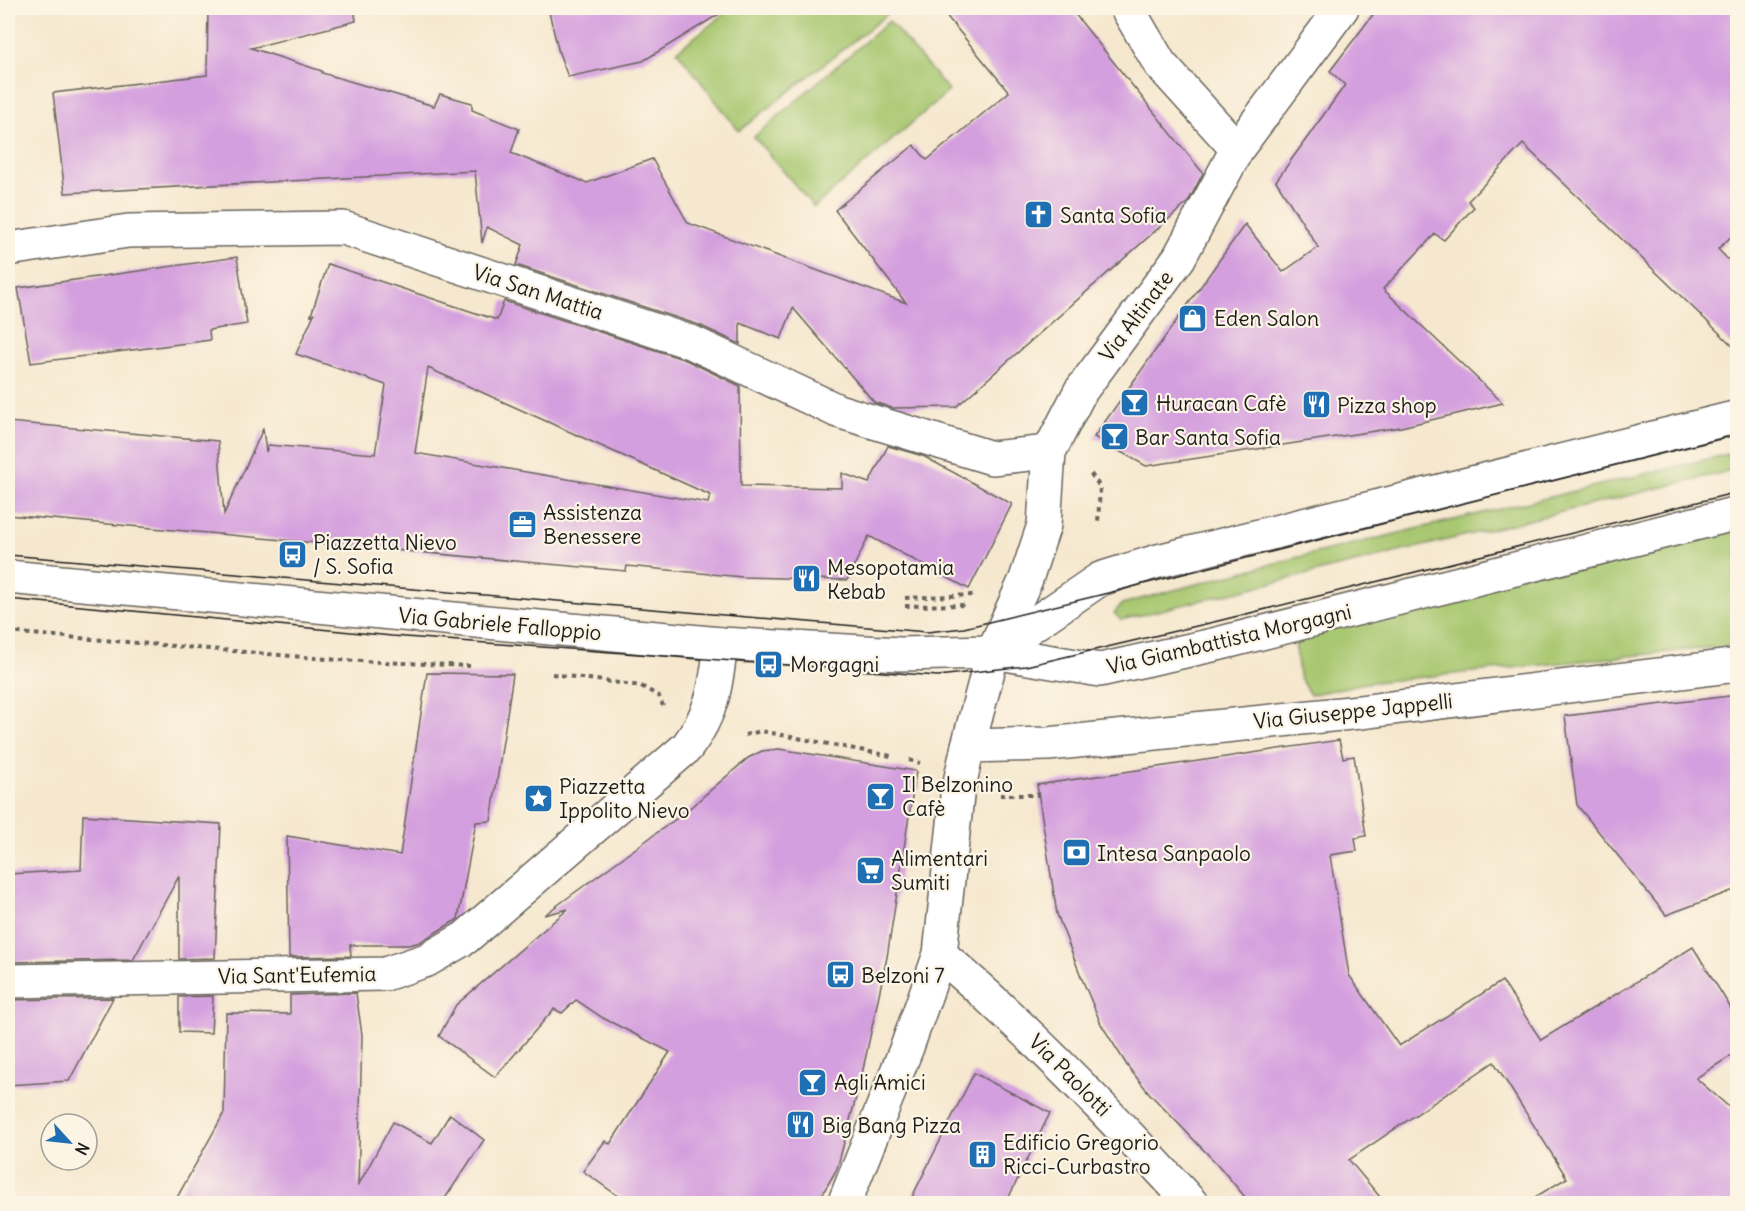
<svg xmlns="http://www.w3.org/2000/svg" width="1745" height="1211" font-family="Delius,sans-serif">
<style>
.green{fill:#a7c76f;stroke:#627246;stroke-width:1.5}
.building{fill:#d49fde;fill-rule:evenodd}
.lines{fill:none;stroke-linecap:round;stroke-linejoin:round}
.street-casing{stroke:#68635b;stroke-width:36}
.secondary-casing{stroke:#68635b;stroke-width:36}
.path{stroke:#68635b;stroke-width:4;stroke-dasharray:4.5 4.5;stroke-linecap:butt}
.street{stroke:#fff;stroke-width:33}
.secondary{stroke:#fff;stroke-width:33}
.tram{stroke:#1c1c1c;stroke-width:1.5}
.labels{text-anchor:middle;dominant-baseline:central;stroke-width:4.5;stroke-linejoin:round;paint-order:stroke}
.poi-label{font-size:21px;fill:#1c1c1c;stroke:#fcf5e5;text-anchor:start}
.street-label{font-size:21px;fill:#1c1c1c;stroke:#fcf5e5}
</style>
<rect width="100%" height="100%" fill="#fcf5e5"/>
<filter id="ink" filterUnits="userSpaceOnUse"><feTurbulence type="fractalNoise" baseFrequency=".0167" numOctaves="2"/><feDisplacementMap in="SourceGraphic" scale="12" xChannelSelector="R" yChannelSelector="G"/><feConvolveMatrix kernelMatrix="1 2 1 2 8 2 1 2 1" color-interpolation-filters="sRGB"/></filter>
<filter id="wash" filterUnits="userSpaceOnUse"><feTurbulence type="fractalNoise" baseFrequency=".008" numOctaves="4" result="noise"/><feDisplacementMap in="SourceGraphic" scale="24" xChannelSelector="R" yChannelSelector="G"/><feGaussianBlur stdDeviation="1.35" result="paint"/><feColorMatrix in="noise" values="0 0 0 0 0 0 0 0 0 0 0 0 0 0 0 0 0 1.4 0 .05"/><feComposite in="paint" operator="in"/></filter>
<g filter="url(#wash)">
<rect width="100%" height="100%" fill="#f6e8cf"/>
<!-- green -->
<g class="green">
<polygon points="732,8 895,8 739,131 677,51"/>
<polygon points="889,21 949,91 814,207 754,137"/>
<polygon points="1737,452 1737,469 1121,620 1114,613 1122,604 1295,558"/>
<polygon points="1737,519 1737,645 1365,683 1310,695 1299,676 1293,621"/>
</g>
<g id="blocks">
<!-- building -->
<g class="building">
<polygon points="208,8 354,8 356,21 251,48 322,71 322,73 434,106 440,94 472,103 472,110 519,129 511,153 587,183 652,159 688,223 906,303 835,210 914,145 927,160 1009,92 940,8 1070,8 1203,173 1188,202 956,407 892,408 874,402 793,308 781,339 740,323 740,344 699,325 516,265 523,245 487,227 482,243 475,171 65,193 53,93 207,75"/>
<polygon points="548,8 729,8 643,61 568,77 559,53"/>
<polygon points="1378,8 1737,8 1737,231 1718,249 1737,269 1737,350 1523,144 1468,201 1474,207 1444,240 1435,234 1383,289 1503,403 1401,427 1146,466 1094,437 1245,224 1283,272 1318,247 1276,181 1345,85 1330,71"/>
<polygon points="237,257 247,324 209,330 210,340 31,363 18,288"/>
<path d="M328,264L497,320L504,301L686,360L740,386L741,486L842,488V473L869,483L888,446L923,456L1012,504L969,589L869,536L847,580L742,577L627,566L626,571L8,515V422L218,441L224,514L263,429L266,452L268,445L375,454L386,385L296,354L314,314L311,315ZM428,368L710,495L708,503L415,453Z"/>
<polygon points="427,673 513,674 491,821 476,822 458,919 420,942 409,945 350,945 351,956 289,957 287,836 400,855"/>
<polygon points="1737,695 1737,889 1666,915 1577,805 1565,716"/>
<polygon points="1339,740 1343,758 1354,756 1366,836 1355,838 1357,851 1330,855 1349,975 1399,1046 1502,981 1541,1040 1693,947 1737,1018 1737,1052 1696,1078 1737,1114 1737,1203 1525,1203 1567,1178 1494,1062 1349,1160 1385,1203 1250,1203 1218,1165 1150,1094 1128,1067 1101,1024 1082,979 1057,914 1037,785"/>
<polygon points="779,749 916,771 887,957 861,1079 837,1169 817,1203 628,1203 583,1171 605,1141 610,1144 670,1052 603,1018 576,1000 562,1013 554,1009 495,1077 439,1036 456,1005 568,909 544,915 684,813 748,758 762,751"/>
<polygon points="83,815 221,824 215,958 179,959 179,876 133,960 8,962 8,874 81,870"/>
<polygon points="356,993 362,1035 358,1186 393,1122 432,1143 450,1114 484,1140 442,1203 174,1203 224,1113 226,1013 290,1014 290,995"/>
<polygon points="213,996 211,1033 179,1032 179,997"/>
<polygon points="113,998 69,1081 8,1085 8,1000"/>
<polygon points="974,1073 1050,1113 1006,1203 909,1203"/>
</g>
</g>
</g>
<g filter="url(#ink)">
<use href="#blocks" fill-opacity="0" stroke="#68635b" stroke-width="1.5"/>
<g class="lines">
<defs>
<g id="street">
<polyline points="1127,8 1160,64 1237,149"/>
<polyline points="8,249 128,231 343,228 693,343 838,411 992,458 1049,452"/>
<polyline points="968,746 1048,744 1360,712 1738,665"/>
<path d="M940,954C1030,1031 1112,1116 1192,1204"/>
<path d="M8,981L385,974L427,960L465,938L687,747C713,712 716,686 721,644"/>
<polyline points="844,1204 907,1047 940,954 957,796 968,746 993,652 1026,579 1044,525 1049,452 1080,392 1179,258 1237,149 1342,8"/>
</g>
<g id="secondary">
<polyline points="8,577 721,644 900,654 993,652 1100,670 1217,644 1738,513"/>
<polyline points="993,652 1100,579 1158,561 1738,417"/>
</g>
</defs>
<!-- street casing -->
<use href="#street" class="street-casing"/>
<!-- secondary casing -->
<use href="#secondary" class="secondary-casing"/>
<!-- path -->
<g class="path">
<polyline points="1091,474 1100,487 1098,523"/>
<polyline points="905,598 973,595"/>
<polyline points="905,606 967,605"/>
<polyline points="8,632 339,660 470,666"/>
<polyline points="552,674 641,686 659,696 663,706"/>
<polyline points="745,735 761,731 891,756"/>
<polyline points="909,760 920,763"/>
<polyline points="1000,795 1038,795"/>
</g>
<!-- street -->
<use href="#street" class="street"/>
<!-- secondary -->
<use href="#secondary" class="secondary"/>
<!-- tram -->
<g class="tram">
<polyline points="8,555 927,632 964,628 1100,595 1738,434"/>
<polyline points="8,599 392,636 938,676 1026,666 1218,621 1738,492"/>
</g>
</g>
</g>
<!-- icons -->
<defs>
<symbol id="church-square" viewBox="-11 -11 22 22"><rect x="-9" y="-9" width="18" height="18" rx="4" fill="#1f6fb2" stroke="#fcf5e5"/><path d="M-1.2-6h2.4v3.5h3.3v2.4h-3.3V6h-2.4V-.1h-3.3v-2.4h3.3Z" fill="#fff"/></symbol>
<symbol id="shop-square" viewBox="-11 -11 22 22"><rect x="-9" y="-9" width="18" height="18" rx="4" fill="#1f6fb2" stroke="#fcf5e5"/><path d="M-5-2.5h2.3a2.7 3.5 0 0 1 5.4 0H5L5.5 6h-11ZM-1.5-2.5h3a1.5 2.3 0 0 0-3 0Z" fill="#fff"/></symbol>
<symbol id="bar-square" viewBox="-11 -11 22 22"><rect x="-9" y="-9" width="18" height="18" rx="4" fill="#1f6fb2" stroke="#fcf5e5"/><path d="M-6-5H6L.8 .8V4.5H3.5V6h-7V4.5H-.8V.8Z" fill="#fff"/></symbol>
<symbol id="restaurant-square" viewBox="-11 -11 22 22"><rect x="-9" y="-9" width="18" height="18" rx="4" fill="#1f6fb2" stroke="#fcf5e5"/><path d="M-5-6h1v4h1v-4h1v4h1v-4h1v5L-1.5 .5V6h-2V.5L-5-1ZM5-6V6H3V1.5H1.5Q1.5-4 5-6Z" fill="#fff"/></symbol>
<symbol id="office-square" viewBox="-11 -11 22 22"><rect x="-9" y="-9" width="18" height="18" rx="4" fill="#1f6fb2" stroke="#fcf5e5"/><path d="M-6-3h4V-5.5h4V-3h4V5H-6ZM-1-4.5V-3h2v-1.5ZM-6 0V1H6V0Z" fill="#fff"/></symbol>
<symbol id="bus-square" viewBox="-11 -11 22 22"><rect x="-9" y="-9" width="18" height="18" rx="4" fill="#1f6fb2" stroke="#fcf5e5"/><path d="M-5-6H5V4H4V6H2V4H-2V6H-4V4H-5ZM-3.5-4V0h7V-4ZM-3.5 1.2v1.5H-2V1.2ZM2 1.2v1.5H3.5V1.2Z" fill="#fff"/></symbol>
<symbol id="sight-square" viewBox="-11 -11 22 22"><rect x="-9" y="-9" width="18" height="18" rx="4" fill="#1f6fb2" stroke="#fcf5e5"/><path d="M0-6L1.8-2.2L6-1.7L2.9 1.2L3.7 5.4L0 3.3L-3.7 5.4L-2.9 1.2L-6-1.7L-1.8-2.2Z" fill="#fff"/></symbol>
<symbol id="bank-square" viewBox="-11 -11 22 22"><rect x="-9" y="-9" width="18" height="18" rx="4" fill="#1f6fb2" stroke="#fcf5e5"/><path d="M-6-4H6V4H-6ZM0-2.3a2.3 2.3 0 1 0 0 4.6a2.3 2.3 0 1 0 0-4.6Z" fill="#fff"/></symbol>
<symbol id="supermarket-square" viewBox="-11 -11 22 22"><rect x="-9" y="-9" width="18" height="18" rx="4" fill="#1f6fb2" stroke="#fcf5e5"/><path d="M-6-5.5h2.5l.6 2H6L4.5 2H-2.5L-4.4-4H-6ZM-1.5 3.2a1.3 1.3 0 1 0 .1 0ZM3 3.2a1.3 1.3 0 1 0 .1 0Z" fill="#fff"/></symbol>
<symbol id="building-square" viewBox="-11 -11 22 22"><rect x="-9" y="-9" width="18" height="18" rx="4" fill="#1f6fb2" stroke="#fcf5e5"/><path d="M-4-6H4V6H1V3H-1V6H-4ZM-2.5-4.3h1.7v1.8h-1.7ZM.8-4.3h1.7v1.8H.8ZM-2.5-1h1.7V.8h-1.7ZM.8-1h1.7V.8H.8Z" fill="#fff"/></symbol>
</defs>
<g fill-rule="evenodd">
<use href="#church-square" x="1022" y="198" width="33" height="33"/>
<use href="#shop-square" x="1176" y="302" width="33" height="33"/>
<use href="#bar-square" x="1118" y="386" width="33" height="33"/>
<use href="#restaurant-square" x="1300" y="388" width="33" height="33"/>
<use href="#bar-square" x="1098" y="420" width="33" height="33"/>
<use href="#office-square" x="506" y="508" width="33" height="33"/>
<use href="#bus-square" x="276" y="538" width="33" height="33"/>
<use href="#restaurant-square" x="790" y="562" width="33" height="33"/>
<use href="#bus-square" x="752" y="648" width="33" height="33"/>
<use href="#bar-square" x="864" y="780" width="33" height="33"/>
<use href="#sight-square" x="522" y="782" width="33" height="33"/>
<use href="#bank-square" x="1060" y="836" width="33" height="33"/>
<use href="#supermarket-square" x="854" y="854" width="33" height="33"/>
<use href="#bus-square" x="824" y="958" width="33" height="33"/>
<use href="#bar-square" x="796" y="1066" width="33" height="33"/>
<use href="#restaurant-square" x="784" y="1108" width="33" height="33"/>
<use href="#building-square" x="966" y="1138" width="33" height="33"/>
</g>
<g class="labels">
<!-- poi labels -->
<g class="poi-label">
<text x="1060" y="215">Santa Sofia</text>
<text x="1214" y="318">Eden Salon</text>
<text x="1156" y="403">Huracan Cafè</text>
<text x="1337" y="405">Pizza shop</text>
<text x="1135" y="437">Bar Santa Sofia</text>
<text x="543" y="512">Assistenza<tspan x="543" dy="24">Benessere</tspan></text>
<text x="313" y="542">Piazzetta Nievo<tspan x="313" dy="24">/ S. Sofia</tspan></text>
<text x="827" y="567">Mesopotamia<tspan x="827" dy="24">Kebab</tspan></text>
<text x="790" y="664">Morgagni</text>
<text x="902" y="784">Il Belzonino<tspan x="902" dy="24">Cafè</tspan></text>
<text x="559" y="786">Piazzetta<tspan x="559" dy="24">Ippolito Nievo</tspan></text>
<text x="1097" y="853">Intesa Sanpaolo</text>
<text x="891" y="858">Alimentari<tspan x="891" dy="24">Sumiti</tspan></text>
<text x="861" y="975">Belzoni 7</text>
<text x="834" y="1082">Agli Amici</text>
<text x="822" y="1125">Big Bang Pizza</text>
<text x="1003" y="1142">Edificio Gregorio<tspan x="1003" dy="24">Ricci-Curbastro</tspan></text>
</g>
<!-- street labels -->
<g class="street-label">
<text transform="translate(538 292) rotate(18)">Via San Mattia</text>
<text transform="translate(1136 316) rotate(-53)">Via Altinate</text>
<text transform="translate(500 624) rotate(5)">Via Gabriele Falloppio</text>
<text transform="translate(1229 639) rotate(-13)">Via Giambattista Morgagni</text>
<text transform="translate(1353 711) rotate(-6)">Via Giuseppe Jappelli</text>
<text transform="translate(297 975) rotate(-1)">Via Sant'Eufemia</text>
<text transform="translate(1070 1075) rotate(45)">Via Paolotti</text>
</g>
</g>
<!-- margin -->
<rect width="1745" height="1211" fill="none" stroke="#fcf5e5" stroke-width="30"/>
<!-- north arrow -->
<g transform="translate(69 1142) rotate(117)"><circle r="28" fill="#fcf5e5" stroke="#a29e95" stroke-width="1.5"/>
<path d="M0-4.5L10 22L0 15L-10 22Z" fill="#1f6fb2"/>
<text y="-9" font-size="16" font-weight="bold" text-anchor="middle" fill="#1c1c1c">N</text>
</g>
</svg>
